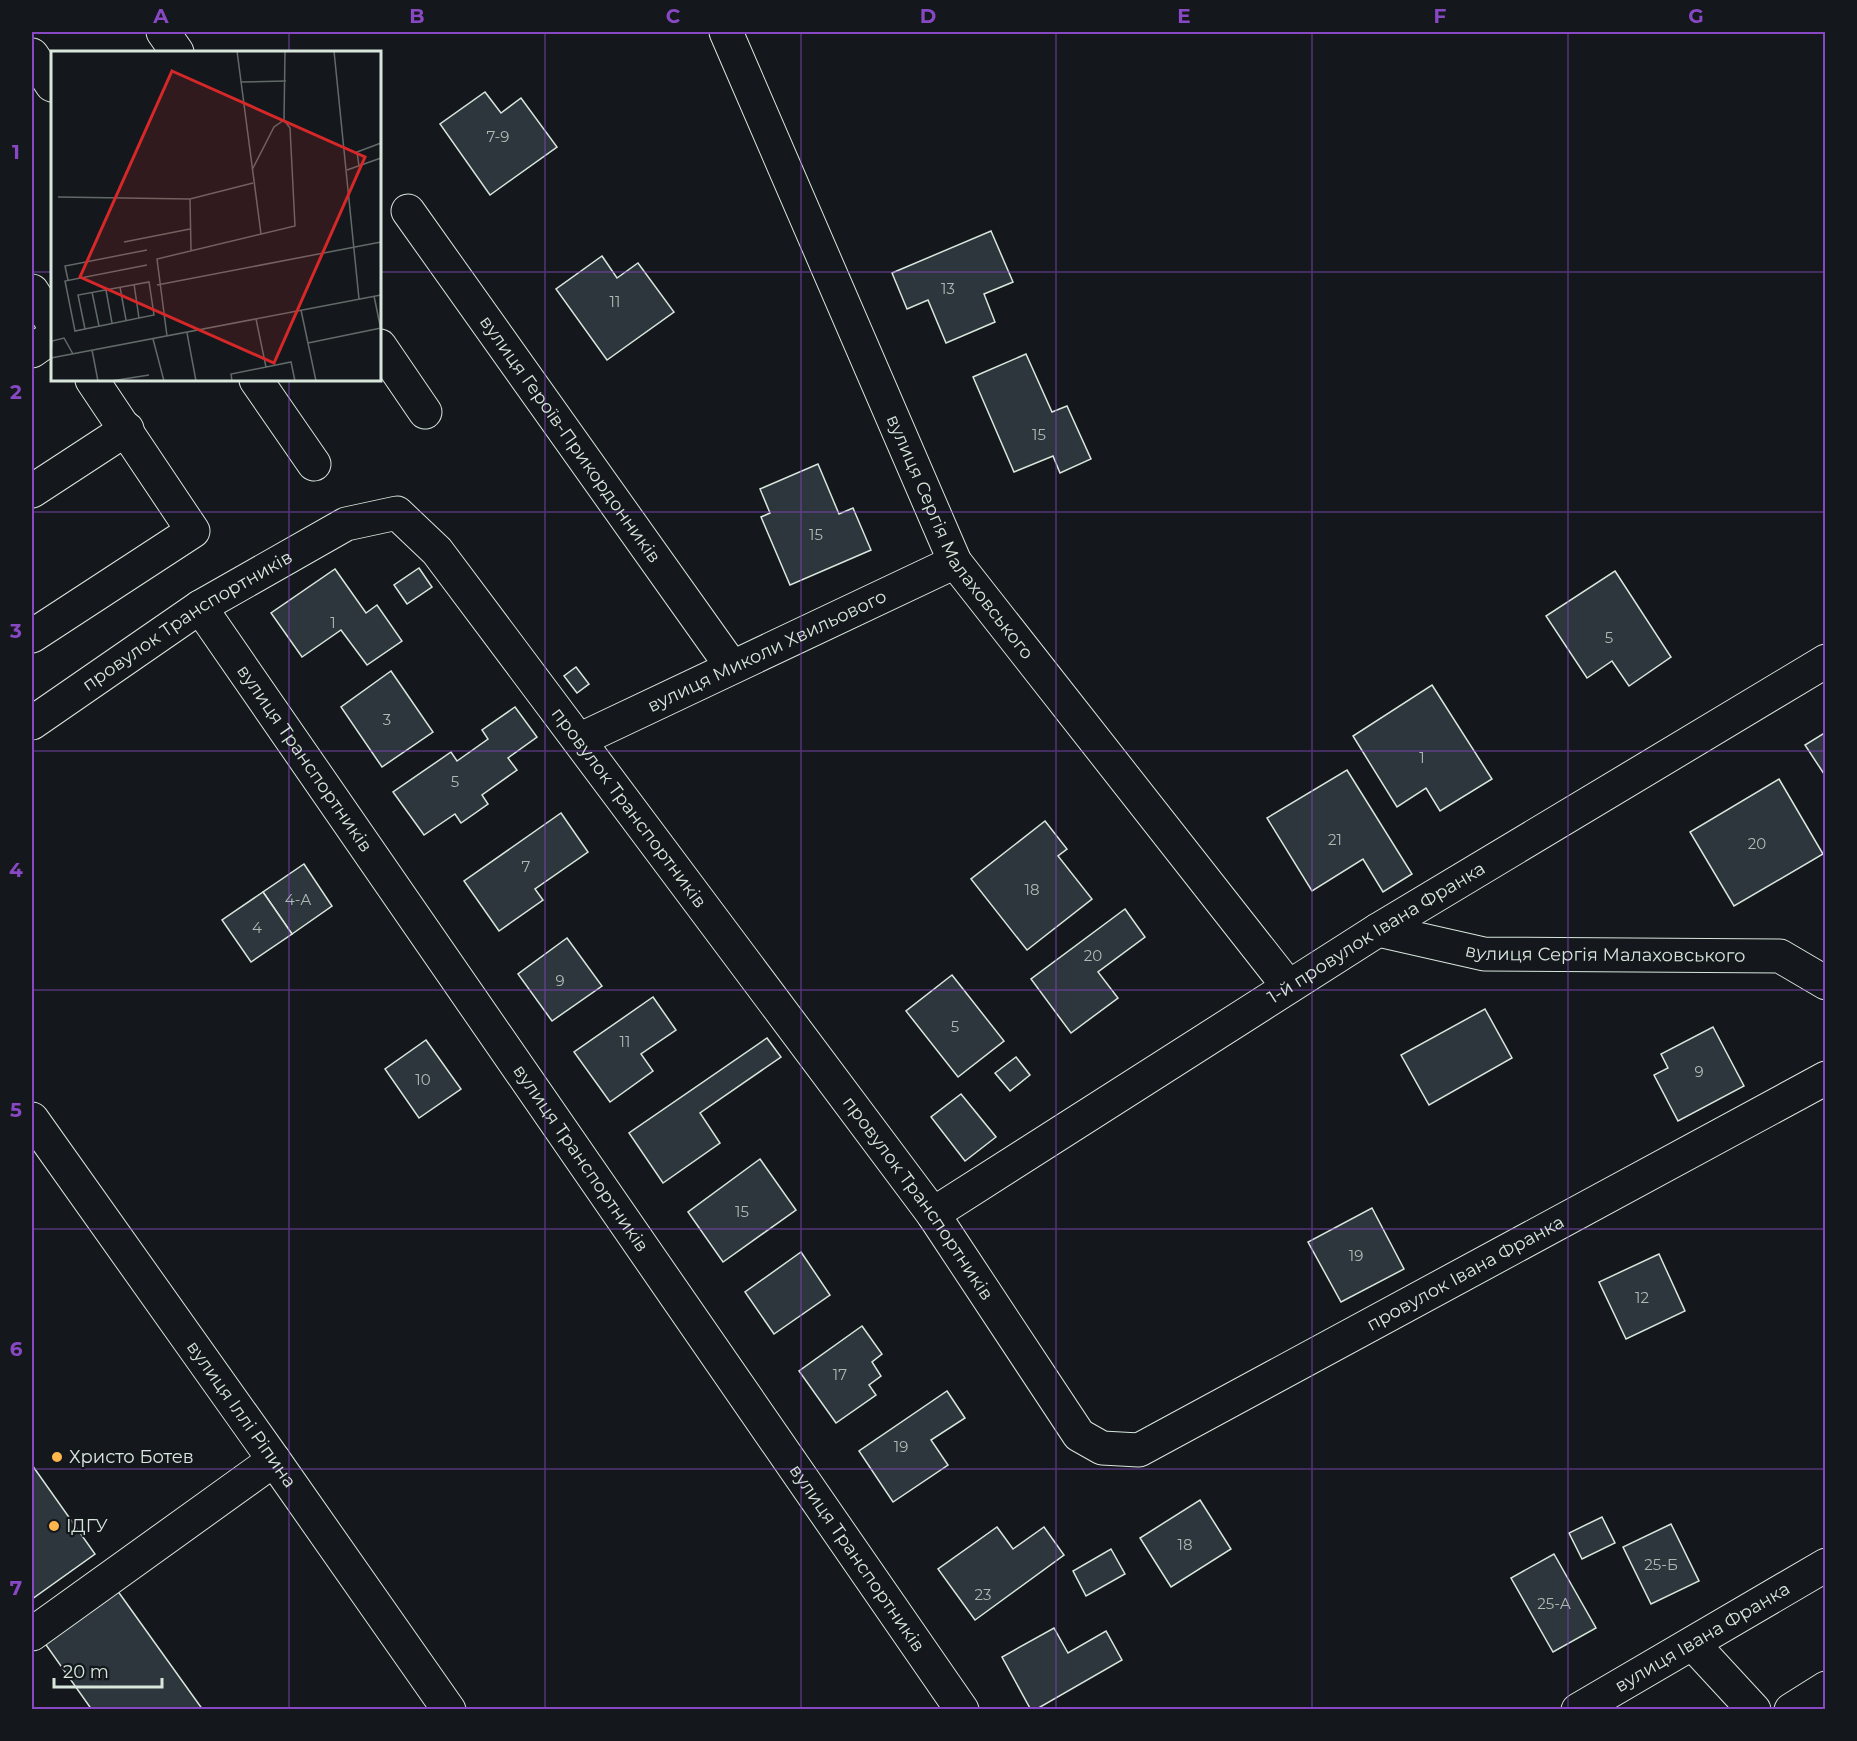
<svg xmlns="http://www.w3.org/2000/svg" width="1857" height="1741" font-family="Montserrat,sans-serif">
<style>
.building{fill:#2c363c;stroke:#d8e6dc;stroke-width:1.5}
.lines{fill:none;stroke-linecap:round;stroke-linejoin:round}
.minor-casing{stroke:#d8e6dc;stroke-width:35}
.major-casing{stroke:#d8e6dc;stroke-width:35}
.minor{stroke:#14181c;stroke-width:33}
.major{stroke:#14181c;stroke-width:33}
.grid{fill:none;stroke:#8948c3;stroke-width:1.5;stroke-opacity:0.55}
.poi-dot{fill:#ffb74d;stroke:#14181c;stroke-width:2}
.labels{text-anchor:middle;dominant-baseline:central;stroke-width:4.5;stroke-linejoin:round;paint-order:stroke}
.number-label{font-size:15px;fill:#adbab4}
.street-label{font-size:18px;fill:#d8e6dc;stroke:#14181c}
.poi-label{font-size:18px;fill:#d8e6dc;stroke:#14181c;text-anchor:start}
.inset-road{fill:none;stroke:#626a69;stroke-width:1.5}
.view{fill:#d62828;fill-opacity:0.15;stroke:#d62828;stroke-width:3}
.inset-edge{fill:none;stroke:#d8e6dc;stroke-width:3}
.neatline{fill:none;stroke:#8948c3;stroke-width:2}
.grid-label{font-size:20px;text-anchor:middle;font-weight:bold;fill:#8948c3}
</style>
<rect width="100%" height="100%" fill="#14181c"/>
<!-- building -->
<g class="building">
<polygon points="485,92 501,113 521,98 557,147 490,195 440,124"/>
<polygon points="991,231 1013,282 984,294 995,322 946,343 928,300 907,309 892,273"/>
<polygon points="602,256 617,278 638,263 674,312 607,360 556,289"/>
<polygon points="1026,354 1052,412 1067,406 1091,459 1060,473 1053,456 1014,472 973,377"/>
<polygon points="818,464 839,514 853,508 871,550 790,585 761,517 770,513 760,489"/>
<polygon points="419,568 432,587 407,604 394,585"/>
<polygon points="335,569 366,613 377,605 402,641 367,665 341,630 302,657 271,613"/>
<polygon points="1615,571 1671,657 1629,686 1612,661 1587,678 1546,616"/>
<polygon points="576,667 589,684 577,693 564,676"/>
<polygon points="391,671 433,732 382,767 341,707"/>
<polygon points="1432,685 1492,779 1440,811 1426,788 1397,807 1353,736"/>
<polygon points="515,707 537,737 508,758 517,770 482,795 488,804 461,823 455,814 424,835 393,792 451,752 457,761 488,739 482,730"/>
<polygon points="1826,732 1826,777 1805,745"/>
<polygon points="1347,770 1412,874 1383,892 1363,859 1312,891 1267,818"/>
<polygon points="1779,779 1823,854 1734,906 1690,832"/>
<polygon points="561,813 588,852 535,889 543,900 499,931 464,881"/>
<polygon points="1045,821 1067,849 1058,856 1092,899 1027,950 971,879"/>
<polygon points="304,864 332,906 292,934 263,892"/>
<polygon points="263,892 292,934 251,962 222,920"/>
<polygon points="1125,909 1145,937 1098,972 1118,998 1071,1033 1031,979"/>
<polygon points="567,938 602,986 552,1021 518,974"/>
<polygon points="952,975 1004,1041 958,1077 906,1011"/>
<polygon points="653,997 676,1030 641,1054 653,1071 610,1102 574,1052"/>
<polygon points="1485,1009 1512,1058 1429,1105 1401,1055"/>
<polygon points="1713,1027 1744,1086 1678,1121 1654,1075 1668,1068 1661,1054"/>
<polygon points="767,1038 781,1057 700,1113 720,1143 663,1183 629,1133"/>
<polygon points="426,1040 461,1089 419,1118 385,1069"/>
<polygon points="1016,1057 1030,1075 1010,1091 995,1073"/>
<polygon points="961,1094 996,1137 965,1161 931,1117"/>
<polygon points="760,1159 796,1210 723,1262 688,1212"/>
<polygon points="1372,1208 1404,1269 1341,1302 1308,1242"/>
<polygon points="801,1252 830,1295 774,1334 745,1292"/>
<polygon points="1659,1254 1685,1311 1626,1339 1599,1282"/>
<polygon points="862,1326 882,1354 872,1362 881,1376 869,1385 876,1395 836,1423 799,1371"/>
<polygon points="947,1391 965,1418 931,1440 948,1465 893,1502 859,1451"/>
<polygon points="32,1465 95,1554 32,1599"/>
<polygon points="1200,1500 1231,1549 1171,1587 1140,1538"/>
<polygon points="1602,1517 1615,1543 1582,1559 1569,1533"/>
<polygon points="1671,1524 1699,1581 1651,1604 1623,1547"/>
<polygon points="997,1527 1013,1549 1044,1527 1064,1555 975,1620 938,1569"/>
<polygon points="1111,1549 1125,1574 1086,1596 1073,1571"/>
<polygon points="1554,1554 1596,1628 1553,1652 1511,1578"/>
<polygon points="117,1590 203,1710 92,1710 44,1642"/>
<polygon points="1054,1628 1068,1653 1106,1631 1122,1660 1035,1710 1031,1710 1002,1657"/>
</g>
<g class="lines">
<defs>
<g id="minor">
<polyline points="163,32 177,52"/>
<path id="s1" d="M726,32L955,562L1288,986"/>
<polyline points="32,55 52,85"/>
<path id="s2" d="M408,211L732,667"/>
<polyline points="32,291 52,322"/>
<polyline points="380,346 425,412"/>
<polyline points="32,351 52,337"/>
<polyline points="256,380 314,464"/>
<polyline points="32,491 127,429"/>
<path id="s3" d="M200,607L962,1710"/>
<polyline points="32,636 193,531 92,380"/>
<path id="s4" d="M32,723L200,607L346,524L397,513L437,551L933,1214L1079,1435L1102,1448L1139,1450L1826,1078"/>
<path id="s5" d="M579,740L955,562"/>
<path id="s6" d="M1378,930L1484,954L1780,956L1826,983"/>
<path id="s7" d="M933,1214L1378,930L1826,661"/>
<polyline points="32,1634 274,1460"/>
<polyline points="1693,1644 1754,1710"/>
<path id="s8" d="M1578,1710L1826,1565"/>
<polyline points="1791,1710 1826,1688"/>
</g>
<g id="major">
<path id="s9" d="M32,1119L274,1460L449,1710"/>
</g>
</defs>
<!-- minor casing -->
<use href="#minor" class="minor-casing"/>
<!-- major casing -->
<use href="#major" class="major-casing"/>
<!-- minor -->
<use href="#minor" class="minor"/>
<!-- major -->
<use href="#major" class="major"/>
</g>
<!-- grid -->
<path class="grid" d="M289,32V52M545,32V1710M801,32V1710M1056,32V1710M1312,32V1710M1568,32V1710M32,272H52M380,272H1826M289,380V1710M32,512H1826M32,751H1826M32,990H1826M32,1229H1826M32,1469H1826"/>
<!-- markers -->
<g class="poi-dot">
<circle cx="57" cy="1457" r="6"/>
<circle cx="54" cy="1526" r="6"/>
</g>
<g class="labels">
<!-- number labels -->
<g class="number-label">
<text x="498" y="136">7-9</text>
<text x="948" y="288">13</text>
<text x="615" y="301">11</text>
<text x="1039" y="434">15</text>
<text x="816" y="534">15</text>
<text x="333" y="622">1</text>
<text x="1609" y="637">5</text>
<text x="387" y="719">3</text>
<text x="1422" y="757">1</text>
<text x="455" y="781">5</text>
<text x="1335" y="839">21</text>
<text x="1757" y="843">20</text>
<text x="526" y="866">7</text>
<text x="1032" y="889">18</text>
<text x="298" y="899">4-А</text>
<text x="257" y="927">4</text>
<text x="1093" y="955">20</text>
<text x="560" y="980">9</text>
<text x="955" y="1026">5</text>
<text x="625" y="1041">11</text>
<text x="1699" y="1071">9</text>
<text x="423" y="1079">10</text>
<text x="742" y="1211">15</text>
<text x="1356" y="1255">19</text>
<text x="1642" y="1297">12</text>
<text x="840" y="1374">17</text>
<text x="901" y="1446">19</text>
<text x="1185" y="1544">18</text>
<text x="1661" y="1564">25-Б</text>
<text x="983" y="1594">23</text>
<text x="1554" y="1603">25-А</text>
</g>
<!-- street labels -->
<g class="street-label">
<text stroke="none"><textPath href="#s2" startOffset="280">вулиця Героїв-Прикордонників</textPath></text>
<text stroke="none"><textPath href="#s1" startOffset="558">вулиця Сергія Малаховського</textPath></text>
<text stroke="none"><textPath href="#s4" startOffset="186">провулок Транспортників</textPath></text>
<text stroke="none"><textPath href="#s5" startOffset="208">вулиця Миколи Хвильового</textPath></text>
<text stroke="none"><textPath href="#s3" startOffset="184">вулиця Транспортників</textPath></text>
<text stroke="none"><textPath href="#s4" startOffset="800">провулок Транспортників</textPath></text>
<text stroke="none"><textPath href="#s7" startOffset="525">1-й провулок Івана Франка</textPath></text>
<text stroke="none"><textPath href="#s6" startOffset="230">вулиця Сергія Малаховського</textPath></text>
<text stroke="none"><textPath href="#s3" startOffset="670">вулиця Транспортників</textPath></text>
<text stroke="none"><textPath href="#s4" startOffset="1286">провулок Транспортників</textPath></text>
<text stroke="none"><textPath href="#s4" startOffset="2007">провулок Івана Франка</textPath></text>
<text stroke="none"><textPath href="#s9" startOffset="362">вулиця Іллі Ріпина</textPath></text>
<text stroke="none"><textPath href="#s3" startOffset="1156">вулиця Транспортників</textPath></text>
<text stroke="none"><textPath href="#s8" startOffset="144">вулиця Івана Франка</textPath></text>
</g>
<!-- poi labels -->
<g class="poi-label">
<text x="69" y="1457">Христо Ботев</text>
<text x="66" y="1526">ІДГУ</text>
</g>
</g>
<!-- overview -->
<g transform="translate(51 51)">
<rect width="330" height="330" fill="#14181c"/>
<path class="inset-road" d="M186,0L210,183M283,0L308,248M190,31L235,30M233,69L234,0M308,115L306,101L330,92M201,119L223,76L233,69M296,119L330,107M7,146L139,148L202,132M139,148L140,199M73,191L139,178M17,229L14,215L96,199M83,233L88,267M106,234L330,191M69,236L75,269M55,239L61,272M41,241L48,275M323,245L330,279M250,259L265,330M205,268L215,316M34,278L27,244L98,231L103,264L24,280L14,230L96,214M136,282L145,330M116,285L106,208L244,175L239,77L233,69M102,288L113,330M257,292L330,277M41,299L47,330M0,303L1,290L13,287L22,303M0,307L330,244M60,330L98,324M181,330L180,323L240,311L244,330"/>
<path class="view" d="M121,20L314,106L223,312L29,226Z"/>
<rect width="330" height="330" class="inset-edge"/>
</g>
<!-- border -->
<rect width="1857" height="1741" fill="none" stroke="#14181c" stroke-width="66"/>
<!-- scale -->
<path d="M54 1678v9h108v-9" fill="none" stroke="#d8e6dc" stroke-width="3"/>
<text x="63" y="1678" font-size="18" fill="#d8e6dc" stroke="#14181c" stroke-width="4.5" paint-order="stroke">20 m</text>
<rect x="33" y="33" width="1791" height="1675" class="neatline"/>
<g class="grid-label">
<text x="161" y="23">A</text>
<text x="417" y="23">B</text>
<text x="673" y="23">C</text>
<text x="928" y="23">D</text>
<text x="1184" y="23">E</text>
<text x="1440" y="23">F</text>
<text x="1696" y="23">G</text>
<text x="16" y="159">1</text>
<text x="16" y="399">2</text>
<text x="16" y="638">3</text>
<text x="16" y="877">4</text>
<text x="16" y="1117">5</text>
<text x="16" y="1356">6</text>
<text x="16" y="1595">7</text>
</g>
</svg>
